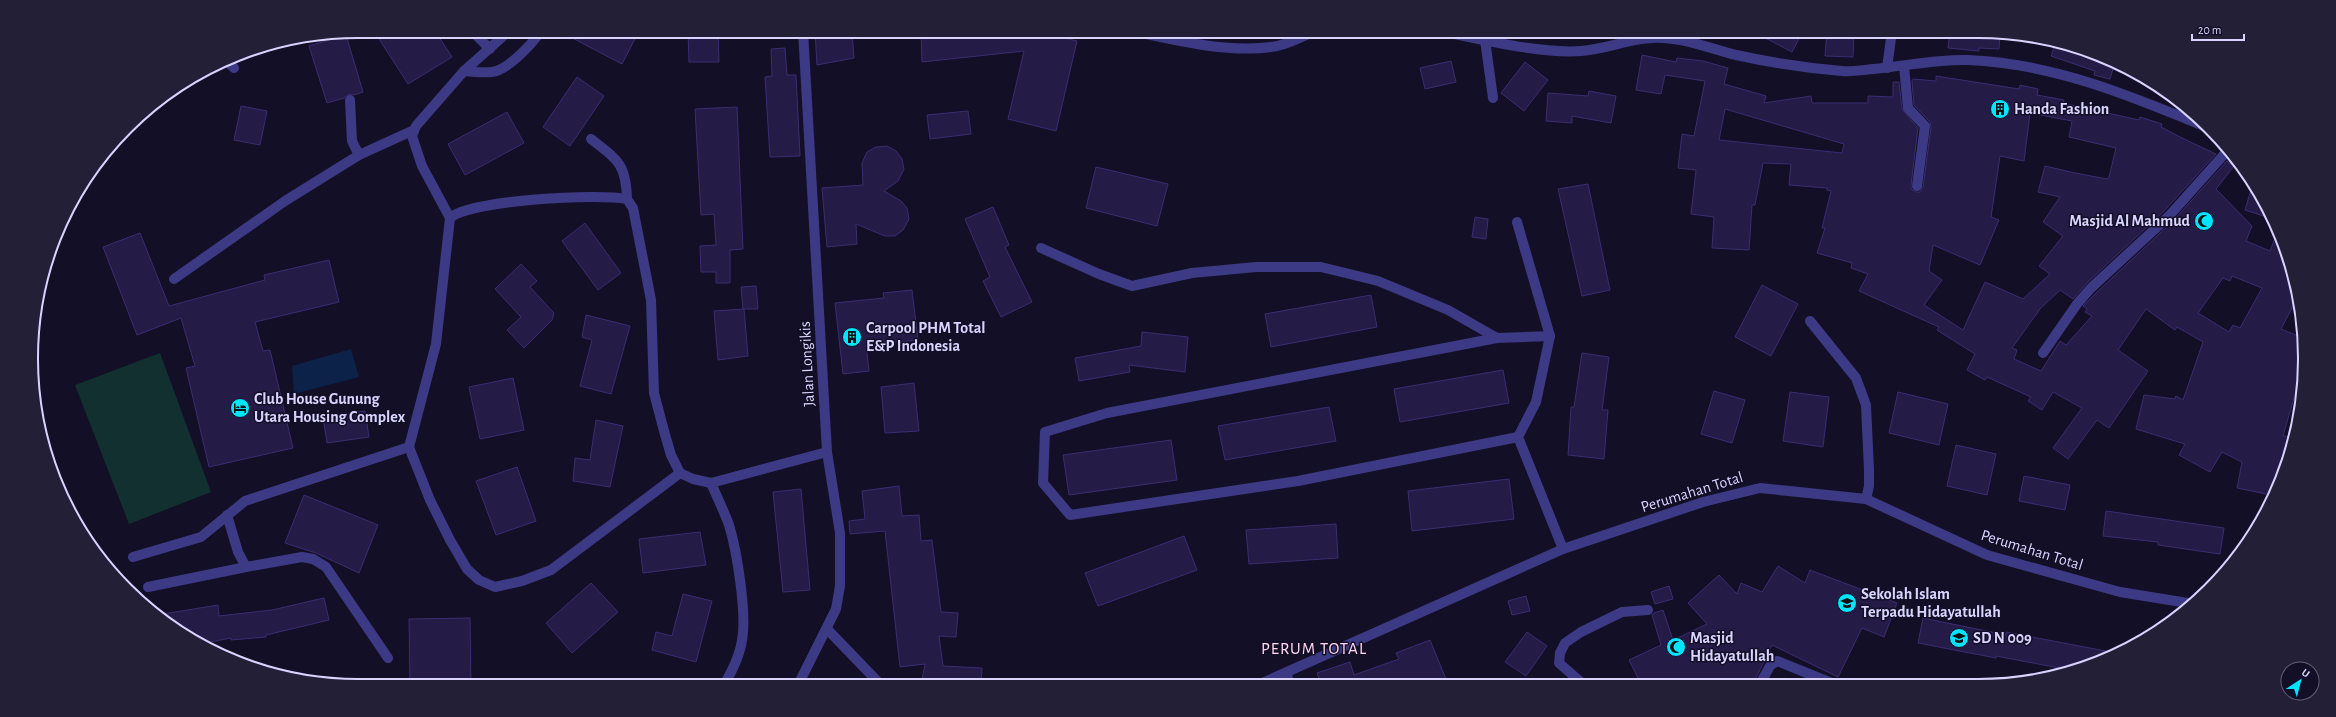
<svg xmlns="http://www.w3.org/2000/svg" width="2336" height="717" font-family="'Alegreya Sans',sans-serif">
<style>
.green{fill:#12302f}
.water{fill:#0c2248}
.building{fill:#241b47;stroke:#3b2d73;fill-rule:evenodd}
.lines{fill:none;stroke-linecap:round;stroke-linejoin:round}
.minor{stroke:#3d3a85;stroke-width:10}
.labels{text-anchor:middle;dominant-baseline:central;stroke-width:3;stroke-linejoin:round;paint-order:stroke}
.poi-label{font-size:16px;font-weight:bold;fill:#d9d4ff;stroke:#130f26;text-anchor:start}
.street-label{font-size:16px;fill:#d9d4ff;stroke:#130f26}
.neighbourhood-label{font-size:17px;letter-spacing:1px;fill:#ffd6f0;stroke:#130f26}
.rim{fill:none;stroke:#d9d4ff;stroke-width:2}
</style>
<rect width="100%" height="100%" fill="#130f26"/>
<!-- green -->
<polygon class="green" points="160,353 211,492 129,524 75,385"/>
<!-- water -->
<polygon class="water" points="351,349 359,377 294,394 292,366"/>
<!-- building -->
<g class="building">
<polygon points="374,31 435,31 452,57 408,84"/>
<polygon points="559,31 639,31 622,64"/>
<polygon points="688,31 718,31 719,62 689,62"/>
<polygon points="815,31 852,31 854,58 817,65"/>
<polygon points="921,31 1036,31 1077,41 1056,131 1008,119 1024,51 922,62"/>
<polygon points="1752,31 1803,31 1792,52"/>
<polygon points="1827,31 1854,31 1853,57 1825,56"/>
<polygon points="1950,31 2000,33 1999,49 1979,48 1979,51 1948,48"/>
<polygon points="346,35 363,92 354,95 349,94 344,98 327,103 309,46"/>
<polygon points="2056,42 2103,56 2115,62 2110,79 2094,75 2095,71 2051,56"/>
<polygon points="785,48 787,75 796,75 800,156 770,157 765,77 772,76 771,49"/>
<path d="M1642,55L1676,62L1677,58L1703,61L1728,68L1724,84L1766,96L1764,103L1811,96L1812,103H1868V96L1893,97V82H1899L1902,109L1918,128L1911,185V189L1916,192H1920L1923,187L1931,127L1930,122L1914,105L1912,81L1913,79L1936,81V76L2019,89L2020,85L2038,89L2037,95L2064,100L2063,103L2139,120L2140,117L2162,124L2161,127L2182,138L2216,154L2164,211L2087,283L2073,299L2060,290L2040,309L2012,348L2017,350L2014,359L2041,371L2060,341L2066,345L2092,316L2085,312L2087,309L2083,306L2096,293L2173,221L2227,161L2234,166L2216,189L2252,226L2246,241L2270,251L2278,230L2299,295L2281,329L2303,338L2305,359L2303,380L2298,392L2296,391L2283,436L2293,437L2271,495L2237,488L2242,462L2222,452L2210,472L2179,455L2185,444L2136,429L2144,395L2175,399L2176,396L2183,400L2203,342L2177,327L2175,330L2146,309L2118,350L2148,371L2109,428L2097,420L2068,459L2053,448L2082,408L2053,392L2042,410L2028,401L2031,397L1987,377L1985,380L1967,370L1975,354L1937,330L1939,327L1859,291L1868,274L1851,268L1852,263L1817,253L1825,228H1822L1831,191L1827,190V188L1789,185L1791,164L1763,163L1755,205H1752L1749,250L1712,248L1714,217L1691,214L1696,170L1678,168L1682,134L1694,136L1705,81L1665,75L1661,94L1636,90ZM1725,109L1844,144L1842,153L1719,140ZM2030,113L2072,121L2069,137L2116,148L2109,177L2107,179L2075,173L2045,166L2038,192L2060,197L2043,222L2063,236L2039,266L2050,274L2023,299L1985,282L1963,330L1924,305L1942,280L1929,271L1933,245L1980,265L1999,220L1991,217L2000,156L2024,161ZM2232,276L2262,288L2240,328L2233,325L2229,332L2198,313L2223,278L2230,281Z"/>
<polygon points="1451,61 1456,82 1425,89 1420,68"/>
<polygon points="1525,62 1548,80 1524,111 1501,93"/>
<polygon points="577,77 604,96 570,146 543,127"/>
<polygon points="1589,91 1616,96 1611,123 1572,116 1572,123 1546,121 1548,93 1588,96"/>
<polygon points="241,106 267,111 260,145 234,140"/>
<polygon points="737,107 743,249 730,250 730,283 716,283 716,272 701,272 700,246 716,245 714,214 701,215 695,109"/>
<polygon points="968,111 971,134 930,139 927,115"/>
<polygon points="507,112 524,143 465,175 448,144"/>
<polygon points="887,146 896,151 902,159 904,169 898,181 884,191 901,201 907,208 909,219 903,230 895,236 885,236 856,224 857,244 827,247 822,188 863,185 862,163 867,152 876,147"/>
<polygon points="1096,167 1168,184 1157,226 1086,208"/>
<polygon points="2253,183 2265,205 2273,219 2245,210"/>
<polygon points="1588,184 1610,290 1582,296 1558,189"/>
<polygon points="993,207 1009,245 1005,247 1032,302 1001,317 983,281 990,277 965,219"/>
<polygon points="1475,217 1488,219 1486,239 1472,237"/>
<polygon points="585,223 621,273 598,290 562,241"/>
<polygon points="140,233 169,306 265,280 264,275 329,260 339,302 255,322 263,351 270,350 293,448 209,467 186,368 195,366 181,318 137,335 103,247"/>
<polygon points="521,264 537,281 530,287 554,313 552,320 524,348 507,330 521,317 495,289"/>
<polygon points="1762,285 1798,304 1771,356 1735,337"/>
<polygon points="756,286 758,309 743,309 741,287"/>
<polygon points="912,290 918,340 866,345 869,371 843,374 835,303 884,298 883,293"/>
<polygon points="1371,295 1377,327 1271,347 1265,314"/>
<polygon points="744,309 748,356 718,360 714,311"/>
<polygon points="586,315 630,326 611,394 580,386 592,340 582,337"/>
<polygon points="1142,332 1188,337 1185,372 1129,365 1130,372 1079,381 1075,358 1141,346"/>
<polygon points="1582,353 1609,357 1602,410 1608,410 1604,459 1568,455 1571,407 1574,407"/>
<polygon points="1503,370 1509,403 1400,422 1394,389"/>
<polygon points="513,378 524,430 480,439 469,387"/>
<polygon points="914,383 919,431 885,433 881,387"/>
<polygon points="1714,391 1745,400 1732,443 1701,434"/>
<polygon points="1790,392 1829,397 1823,447 1783,441"/>
<polygon points="1898,392 1948,404 1939,445 1889,433"/>
<polygon points="1329,407 1336,441 1225,460 1218,426"/>
<polygon points="365,411 369,437 327,443 323,417"/>
<polygon points="596,420 623,426 610,487 573,481 575,458 590,460"/>
<polygon points="1171,440 1177,480 1069,495 1063,455"/>
<polygon points="1956,445 1996,454 1987,495 1947,486"/>
<polygon points="517,467 536,521 496,535 476,481"/>
<polygon points="2024,476 2070,485 2065,510 2019,501"/>
<polygon points="1509,479 1514,519 1412,531 1408,491"/>
<polygon points="899,486 902,516 919,515 921,541 932,540 941,612 958,613 956,637 939,636 943,666 982,668 981,685 921,685 925,664 900,667 885,531 850,534 849,521 865,519 862,491"/>
<polygon points="801,489 810,590 783,592 773,492"/>
<polygon points="304,495 378,525 359,573 316,553 285,543"/>
<polygon points="2106,511 2224,528 2220,554 2158,545 2158,542 2103,536"/>
<polygon points="1336,524 1338,558 1249,564 1246,530"/>
<polygon points="700,532 706,565 643,573 639,539"/>
<polygon points="1184,536 1197,570 1098,606 1085,573"/>
<polygon points="1778,566 1805,583 1810,570 1897,603 1884,637 1862,628 1838,677 1772,645 1753,684 1641,684 1629,660 1661,645 1652,615 1654,613 1663,610 1673,640 1707,624 1688,603 1719,575 1737,594 1741,583 1762,592"/>
<polygon points="591,583 618,612 572,653 546,623"/>
<polygon points="1669,586 1673,599 1655,604 1651,592"/>
<polygon points="683,594 712,601 696,662 652,650 656,632 672,636"/>
<polygon points="1526,596 1530,611 1512,615 1508,601"/>
<polygon points="324,598 329,620 266,635 266,637 231,640 231,638 200,644 177,631 157,615 218,605 219,616 272,610"/>
<polygon points="470,618 471,686 410,686 409,619"/>
<polygon points="1923,618 2006,635 2006,632 2116,653 2103,661 2070,670 1996,656 1996,658 1918,643"/>
<polygon points="1527,632 1547,646 1526,676 1505,662"/>
<polygon points="1430,640 1448,684 1321,684 1317,673 1350,662 1354,675 1399,659 1396,653"/>
</g>
<g class="lines">
<!-- minor -->
<g class="minor">
<polyline points="472,31 490,49"/>
<path d="M1132,31C1173,40 1228,53 1271,47C1286,46 1302,36 1316,31"/>
<path d="M1440,31C1480,39 1541,54 1581,51C1608,49 1636,36 1663,38C1688,39 1712,49 1736,55C1772,63 1806,68 1842,71C1852,72 1863,70 1874,69C1905,66 1937,59 1968,60C2053,63 2134,97 2211,129"/>
<polyline points="1485,40 1493,98"/>
<polyline points="226,61 234,68"/>
<polyline points="1904,66 1908,108 1925,126 1917,186"/>
<polyline points="1887,68 1892,31"/>
<path d="M464,71C473,72 482,73 492,72C508,70 532,44 541,31"/>
<polyline points="350,100 352,141 359,155"/>
<path d="M591,139C618,160 626,164 627,199"/>
<polyline points="450,218 422,166 412,136 416,126 464,71 509,31"/>
<polyline points="1517,222 1550,336 1536,402 1518,437 1563,549"/>
<polyline points="1041,248 1099,274 1132,286 1192,273 1256,267 1321,267 1378,281 1448,310 1497,338"/>
<polyline points="174,279 285,201 359,155 414,130"/>
<polyline points="1810,321 1856,378 1866,405 1869,470 1869,486 1866,499"/>
<polyline points="2043,353 2077,304 2091,288 2169,216 2228,150"/>
<polyline points="1518,437 1298,481 1070,515 1043,483 1045,432 1107,413 1497,338 1550,336"/>
<path d="M680,473L551,570L522,581L495,587L479,580L467,569L450,540L430,500L409,447L436,344L450,218C470,200 599,193 627,199L633,208L651,300L654,393L664,431L671,455L680,473L693,479L711,483L827,452"/>
<path d="M711,483C717,497 724,511 729,525C737,551 747,614 742,640C740,655 731,673 724,685"/>
<polyline points="133,557 201,537 245,501 409,447"/>
<polyline points="246,567 302,557 313,559 326,567 388,658"/>
<polyline points="148,587 246,567 238,552 227,515"/>
<polyline points="827,629 881,685"/>
<polyline points="1286,673 1290,684"/>
<polyline points="1260,684 1563,549 1703,502 1760,488 1866,499 1987,555 2120,592 2194,604"/>
<polyline points="1583,684 1559,663 1560,653 1565,643 1581,632 1622,612 1648,610"/>
<polyline points="1760,684 1770,666 1777,661 1834,684"/>
<polyline points="798,685 836,609 840,586 840,533 827,452 803,31"/>
</g>
</g>
<!-- icons -->
<defs>
<symbol id="building-disc" viewBox="-11 -11 22 22"><circle r="9.5" fill="#00e5ff" stroke="#130f26"/><path d="M-4-6H4V6H1V3H-1V6H-4ZM-2.5-4.3h1.7v1.8h-1.7ZM.8-4.3h1.7v1.8H.8ZM-2.5-1h1.7V.8h-1.7ZM.8-1h1.7V.8H.8Z" fill="#111"/></symbol>
<symbol id="mosque-disc" viewBox="-11 -11 22 22"><circle r="9.5" fill="#00e5ff" stroke="#130f26"/><path d="M3.5-4.9A6 6 0 1 0 3.5 4.9A5 5 0 1 1 3.5-4.9Z" fill="#111"/></symbol>
<symbol id="hotel-disc" viewBox="-11 -11 22 22"><circle r="9.5" fill="#00e5ff" stroke="#130f26"/><path d="M-6-4.5h1.5V1H6V5H4.5V3h-9V5H-6ZM-4 0a1.8 1.8 0 1 1 3.6 0ZM.5 0V-2.5h3Q6-2.5 6 0Z" fill="#111"/></symbol>
<symbol id="school-disc" viewBox="-11 -11 22 22"><circle r="9.5" fill="#00e5ff" stroke="#130f26"/><path d="M0-5L7-2L0 1L-7-2ZM-4 1L0 2.5L4 1V4Q0 6-4 4Z" fill="#111"/></symbol>
</defs>
<g fill-rule="evenodd">
<use href="#building-disc" x="1989" y="98" width="22" height="22"/>
<use href="#mosque-disc" x="2193" y="210" width="22" height="22"/>
<use href="#building-disc" x="841" y="326" width="22" height="22"/>
<use href="#hotel-disc" x="229" y="397" width="22" height="22"/>
<use href="#school-disc" x="1836" y="592" width="22" height="22"/>
<use href="#school-disc" x="1948" y="627" width="22" height="22"/>
<use href="#mosque-disc" x="1665" y="636" width="22" height="22"/>
</g>
<g class="labels">
<!-- poi labels -->
<g class="poi-label">
<text x="2014" y="109">Handa Fashion</text>
<text x="2190" y="221" text-anchor="end">Masjid Al Mahmud</text>
<text x="866" y="328">Carpool PHM Total<tspan x="866" dy="18">E&amp;P Indonesia</tspan></text>
<text x="254" y="399">Club House Gunung<tspan x="254" dy="18">Utara Housing Complex</tspan></text>
<text x="1861" y="594">Sekolah Islam<tspan x="1861" dy="18">Terpadu Hidayatullah</tspan></text>
<text x="1690" y="638">Masjid<tspan x="1690" dy="18">Hidayatullah</tspan></text>
<text x="1973" y="638">SD N 009</text>
</g>
<!-- street labels -->
<g class="street-label">
<text transform="translate(807 364) rotate(-93)">Jalan Longikis</text>
<text transform="translate(1692 492) rotate(-17)">Perumahan Total</text>
<text transform="translate(2032 550) rotate(17)">Perumahan Total</text>
</g>
<!-- neighbourhood labels -->
<g class="neighbourhood-label">
<text x="1314" y="648">PERUM TOTAL</text>
</g>
</g>
<!-- crop -->
<path d="M0 0H2336V717H0ZM358 38H1978A320 320 0 0 1 2298 358V359A320 320 0 0 1 1978 679H358A320 320 0 0 1 38 359V358A320 320 0 0 1 358 38Z" fill="#231f37" fill-rule="evenodd"/>
<path class="rim" d="M358 38H1978A320 320 0 0 1 2298 358V359A320 320 0 0 1 1978 679H358A320 320 0 0 1 38 359V358A320 320 0 0 1 358 38Z"/>
<!-- north arrow -->
<g transform="translate(2300 681) rotate(36)"><circle r="19" fill="#130f26" stroke="#625e7d"/>
<path d="M0-3L7 15L0 10L-7 15Z" fill="#00e5ff"/>
<text y="-6" font-size="11" font-weight="bold" text-anchor="middle" fill="#d9d4ff">U</text>
</g>
<!-- scale -->
<path d="M2192 34v6h52v-6" fill="none" stroke="#d9d4ff" stroke-width="2"/>
<text x="2198" y="34" font-size="12" fill="#d9d4ff" stroke="#130f26" stroke-width="3" paint-order="stroke">20 m</text>
</svg>
